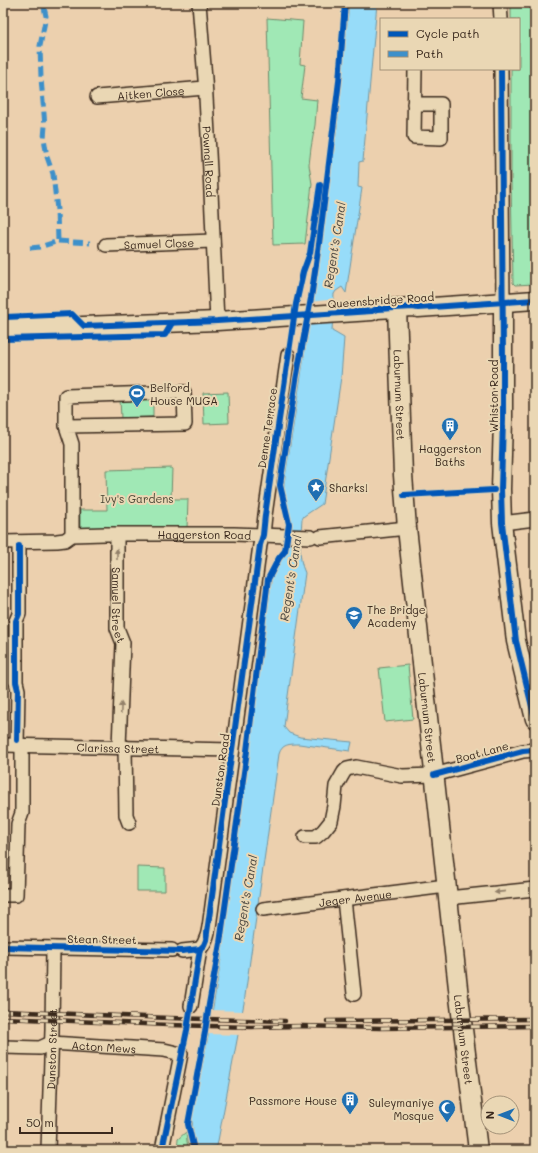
<svg xmlns="http://www.w3.org/2000/svg" width="538" height="1153" font-family="Mali,sans-serif">
<style>
.green{fill:#a0e8b5;stroke:#6e896a}
.water{fill:#97dcf9;stroke:#7295a1}
.pier{fill:#ecd0ae}
.lines{fill:none;stroke-linecap:round;stroke-linejoin:round}
.street-casing{stroke:#3b2a1e;stroke-width:16}
.secondary-casing{stroke:#3b2a1e;stroke-width:21}
.street{stroke:#ead7b4;stroke-width:13}
.secondary{stroke:#ead7b4;stroke-width:18}
.rail-casing{stroke:#3b2a1e;stroke-width:4.5}
.rail{stroke:#ead7b4;stroke-width:3;stroke-dasharray:9;stroke-linecap:butt}
.quiet{stroke:#3e90ca;stroke-width:5;stroke-dasharray:10 5;stroke-linecap:butt}
.cycleway-casing{stroke:#ead7b4;stroke-width:8}
.cycleway{stroke:#0057b8;stroke-width:6}
.oneway{fill:#928069}
.labels{text-anchor:middle;dominant-baseline:central;stroke-width:4;stroke-linejoin:round;paint-order:stroke}
.street-label{font-size:11px;fill:#3b2a1e;stroke:#ead7b4}
.poi-label{font-size:11px;fill:#3b2a1e;stroke:#ead7b4;text-anchor:start}
.park-label{font-size:11px;fill:#4a4635;stroke:#ead7b4}
.water-label{font-size:12px;font-style:italic;fill:#49453f;stroke:#ead7b4}
</style>
<rect width="100%" height="100%" fill="#ecd0ae"/>
<filter id="ink" filterUnits="userSpaceOnUse"><feTurbulence type="fractalNoise" baseFrequency=".025" numOctaves="2"/><feDisplacementMap in="SourceGraphic" scale="8" xChannelSelector="R" yChannelSelector="G"/><feConvolveMatrix kernelMatrix="1 2 1 2 8 2 1 2 1" color-interpolation-filters="sRGB"/></filter>
<g filter="url(#ink)">
<!-- green -->
<g class="green">
<polygon points="511,3 535,3 535,284 515,285 513,283 511,181 511,69 519,69 519,19 511,19"/>
<polygon points="267,18 303,21 300,64 305,65 301,98 317,100 315,125 311,148 309,165 312,184 305,244 273,245"/>
<polygon points="228,392 229,423 204,424 203,393"/>
<polygon points="153,398 153,417 121,418 120,399"/>
<polygon points="172,468 171,499 188,499 187,528 80,528 80,510 107,510 106,470"/>
<polygon points="408,665 413,719 385,722 379,668"/>
<polygon points="137,867 165,868 165,891 137,891"/>
<polygon points="186,1132 188,1150 177,1150 178,1139"/>
</g>
<!-- water -->
<path class="water" d="M349,3H377L363,161L359,162L358,187L362,188L346,293L342,287L336,291L334,294L332,331L344,338L341,377L322,504L304,516L302,519C301,538 297,556 305,573L287,703L284,727L289,733L300,737L352,742L350,751L299,744C289,744 282,744 279,754L244,1003L217,1146L210,1147L207,1150H196L193,1135L192,1114L208,1037L221,959L272,575L287,551L292,526L284,494V484L308,331L337,127Z"/>
<!-- pier -->
<g class="pier">
<polygon points="336,299 334,324 306,325 309,302"/>
<polygon points="210,1010 244,1011 240,1035 206,1034"/>
</g>
<g class="lines">
<defs>
<g id="street">
<path id="s1" d="M199,3L205,79L210,171L217,321"/>
<polyline points="500,3 501,19"/>
<polyline points="501,69 503,302"/>
<path id="s2" d="M97,97L205,88"/>
<polyline points="414,104 441,104 441,138 414,137 415,69"/>
<path id="s3" d="M106,245L213,241"/>
<polyline points="66,426 185,424 184,392 66,396 66,426 72,444 72,535"/>
<polyline points="502,523 535,519"/>
<path id="s4" d="M117,535V628L123,643L119,747"/>
<polyline points="320,537 407,528"/>
<path id="s5" d="M3,542L57,541L65,540L72,535L105,534H234L311,537"/>
<path id="s6" d="M3,745L232,750"/>
<polyline points="17,745 18,690 16,682 16,621 19,614 19,542"/>
<polyline points="125,747 126,815 129,823"/>
<polyline points="305,837 316,837 323,831 331,821 334,806 336,786 344,772 347,769 356,767 402,776 434,775 523,751 535,750"/>
<polyline points="3,895 16,895 18,824 22,813 22,746"/>
<polyline points="448,898 535,889"/>
<polyline points="344,899 354,994"/>
<path id="s7" d="M263,909L446,886"/>
<polyline points="3,947 172,950"/>
<polyline points="182,951 200,949"/>
<path d="M191,1006L200,949C209,939 209,925 211,913L260,545L263,535L265,515L288,355"/>
<path id="s8" d="M3,1047L40,1048L51,1043L164,1050L181,1054L162,1150"/>
<path id="s9" d="M48,1150L52,1030L53,948"/>
</g>
<g id="secondary">
<polyline points="503,302 503,420 501,489 502,523 516,641 535,719"/>
<path id="s10" d="M397,308L403,475L407,528L459,997L478,1150"/>
<polyline points="3,329 217,321 372,311 377,309 413,307 418,308 535,300"/>
</g>
</defs>
<!-- street casing -->
<use href="#street" class="street-casing"/>
<!-- secondary casing -->
<use href="#secondary" class="secondary-casing"/>
<!-- street -->
<use href="#street" class="street"/>
<!-- secondary -->
<use href="#secondary" class="secondary"/>
<defs>
<g id="rail">
<polyline points="3,1011 169,1018 285,1021"/>
<polyline points="3,1018 168,1025 251,1027 302,1026 380,1028 535,1026"/>
<polyline points="327,1021 535,1019"/>
</g>
</defs>
<!-- rail casing -->
<use href="#rail" class="rail-casing"/>
<!-- rail -->
<use href="#rail" class="rail"/>
<!-- quiet -->
<g class="quiet">
<polyline points="58,241 90,243"/>
<polyline points="30,248 40,247 58,241 57,210 53,174 47,157 44,138 45,126 41,78 40,46 46,16 43,3"/>
</g>
<defs>
<g id="cycleway">
<polyline points="501,69 503,358 503,420 501,489 502,523 516,641 535,719"/>
<polyline points="3,319 5,317 72,314 84,326 217,321 372,311 377,309 413,307 418,308 535,300"/>
<polyline points="3,339 165,335 172,323"/>
<polyline points="404,495 494,490"/>
<polyline points="17,740 18,690 16,682 16,621 19,614 19,546"/>
<polyline points="434,775 523,751 535,750"/>
<polyline points="3,947 182,951 200,949"/>
<polyline points="162,1150 187,1030 200,949 204,945 206,940 260,545 263,535 265,515 296,304 303,272 310,253 320,185"/>
<polyline points="194,1150 188,1124 205,1032 209,1004 220,943 247,751 268,579 279,558 285,551 289,524 280,485 296,380 311,298 319,244 339,81 345,3"/>
</g>
</defs>
<!-- cycleway casing -->
<use href="#cycleway" class="cycleway-casing"/>
<!-- cycleway -->
<use href="#cycleway" class="cycleway"/>
</g>
<!-- one-way arrows -->
<defs><path id="oneway-solid" d="M-6-.8H1V-3.2L6.5 0L1 3.2V.8H-6Z"/></defs>
<g class="oneway">
<use href="#oneway-solid" transform="translate(117 554) rotate(-90)"/>
<use href="#oneway-solid" transform="translate(121 708) rotate(-88)"/>
<use href="#oneway-solid" transform="translate(500 892) rotate(174)"/>
</g>
</g>
<!-- icons -->
<defs>
<symbol id="stadium-pin" viewBox="-11 -11 22 30"><path d="M0 17L-7.5 6A9.5 9.5 0 1 1 7.5 6Z" fill="#1f6fb2" stroke="#ead7b4"/><path d="M0-5a6.5 5 0 1 0 0 10a6.5 5 0 1 0 0-10ZM-3.5-1.8h7v3.6h-7Z" fill="#fff"/></symbol>
<symbol id="building-pin" viewBox="-11 -11 22 30"><path d="M0 17L-7.5 6A9.5 9.5 0 1 1 7.5 6Z" fill="#1f6fb2" stroke="#ead7b4"/><path d="M-4-6H4V6H1V3H-1V6H-4ZM-2.5-4.3h1.7v1.8h-1.7ZM.8-4.3h1.7v1.8H.8ZM-2.5-1h1.7V.8h-1.7ZM.8-1h1.7V.8H.8Z" fill="#fff"/></symbol>
<symbol id="sight-pin" viewBox="-11 -11 22 30"><path d="M0 17L-7.5 6A9.5 9.5 0 1 1 7.5 6Z" fill="#1f6fb2" stroke="#ead7b4"/><path d="M0-6L1.8-2.2L6-1.7L2.9 1.2L3.7 5.4L0 3.3L-3.7 5.4L-2.9 1.2L-6-1.7L-1.8-2.2Z" fill="#fff"/></symbol>
<symbol id="school-pin" viewBox="-11 -11 22 30"><path d="M0 17L-7.5 6A9.5 9.5 0 1 1 7.5 6Z" fill="#1f6fb2" stroke="#ead7b4"/><path d="M0-5L7-2L0 1L-7-2ZM-4 1L0 2.5L4 1V4Q0 6-4 4Z" fill="#fff"/></symbol>
<symbol id="mosque-pin" viewBox="-11 -11 22 30"><path d="M0 17L-7.5 6A9.5 9.5 0 1 1 7.5 6Z" fill="#1f6fb2" stroke="#ead7b4"/><path d="M3.5-4.9A6 6 0 1 0 3.5 4.9A5 5 0 1 1 3.5-4.9Z" fill="#fff"/></symbol>
</defs>
<g fill-rule="evenodd">
<use href="#stadium-pin" x="127" y="383" width="20" height="27"/>
<use href="#building-pin" x="440" y="416" width="20" height="27"/>
<use href="#sight-pin" x="306" y="477" width="20" height="27"/>
<use href="#school-pin" x="344" y="605" width="20" height="27"/>
<use href="#building-pin" x="340" y="1090" width="20" height="27"/>
<use href="#mosque-pin" x="437" y="1098" width="20" height="27"/>
</g>
<g class="labels">
<!-- street labels -->
<g class="street-label">
<text stroke="none"><textPath href="#s2" startOffset="54">Aitken Close</textPath></text>
<text stroke="none"><textPath href="#s1" startOffset="159">Pownall Road</textPath></text>
<text stroke="none"><textPath href="#s3" startOffset="53">Samuel Close</textPath></text>
<text transform="translate(381 300) rotate(-4)">Queensbridge Road</text>
<text stroke="none"><textPath href="#s10" startOffset="87">Laburnum Street</textPath></text>
<text transform="translate(493 396) rotate(-90)">Whiston Road</text>
<text transform="translate(267 428) rotate(-82)">Denne Terrace</text>
<text stroke="none"><textPath href="#s5" startOffset="203">Haggerston Road</textPath></text>
<text stroke="none"><textPath href="#s4" startOffset="70">Samuel Street</textPath></text>
<text stroke="none"><textPath href="#s10" startOffset="411">Laburnum Street</textPath></text>
<text stroke="none"><textPath href="#s6" startOffset="115">Clarissa Street</textPath></text>
<text transform="translate(482 752) rotate(-15)">Boat Lane</text>
<text transform="translate(220 770) rotate(-82)">Dunston Road</text>
<text stroke="none"><textPath href="#s7" startOffset="93">Jeger Avenue</textPath></text>
<text transform="translate(102 939) rotate(1)">Stean Street</text>
<text stroke="none"><textPath href="#s10" startOffset="735">Laburnum Street</textPath></text>
<text stroke="none"><textPath href="#s8" startOffset="102">Acton Mews</textPath></text>
<text stroke="none"><textPath href="#s9" startOffset="101">Dunston Street</textPath></text>
</g>
<!-- poi labels -->
<g class="poi-label">
<text x="150" y="387">Belford<tspan x="150" dy="13">House MUGA</tspan></text>
<text x="450" y="448" text-anchor="middle">Haggerston<tspan x="450" dy="13">Baths</tspan></text>
<text x="329" y="487">Sharks!</text>
<text x="367" y="609">The Bridge<tspan x="367" dy="13">Academy</tspan></text>
<text x="337" y="1100" text-anchor="end">Passmore House</text>
<text x="434" y="1102" text-anchor="end">Suleymaniye<tspan x="434" dy="13">Mosque</tspan></text>
</g>
<!-- park labels -->
<g class="park-label">
<text x="137" y="498">Ivy's Gardens</text>
</g>
<!-- water labels -->
<g class="water-label">
<text transform="translate(334 245) rotate(-81)">Regent's Canal</text>
<text transform="translate(290 578) rotate(-81)">Regent's Canal</text>
<text transform="translate(245 898) rotate(-80)">Regent's Canal</text>
</g>
</g>
<!-- margin -->
<rect width="538" height="1153" fill="none" stroke="#ead7b4" stroke-width="16"/>
<rect x="8" y="8" width="522" height="1137" fill="none" stroke="#3b2a1e" stroke-width="1.5" filter="url(#ink)"/>
<!-- legend -->
<rect x="380" y="18" width="140" height="52" fill="#ead7b4" stroke="#a49278"/>
<rect x="388" y="31" width="20" height="6" fill="#0057b8" stroke="#a49278"/>
<text x="416" y="38" font-size="12" fill="#3b2a1e">Cycle path</text>
<rect x="388" y="51" width="20" height="6" fill="#3e90ca" stroke="#a49278"/>
<text x="416" y="58" font-size="12" fill="#3b2a1e">Path</text>
<!-- north arrow -->
<g transform="translate(500 1115) rotate(270)"><circle r="19" fill="#ead7b4" stroke="#a49278"/>
<path d="M0-3L7 15L0 10L-7 15Z" fill="#1f6fb2"/>
<text y="-6" font-size="11" font-weight="bold" text-anchor="middle" fill="#3b2a1e">N</text>
</g>
<!-- scale -->
<path d="M20 1127v6h92v-6" fill="none" stroke="#3b2a1e" stroke-width="2"/>
<text x="26" y="1127" font-size="12" fill="#3b2a1e" stroke="#ead7b4" stroke-width="3" paint-order="stroke">50 m</text>
</svg>
